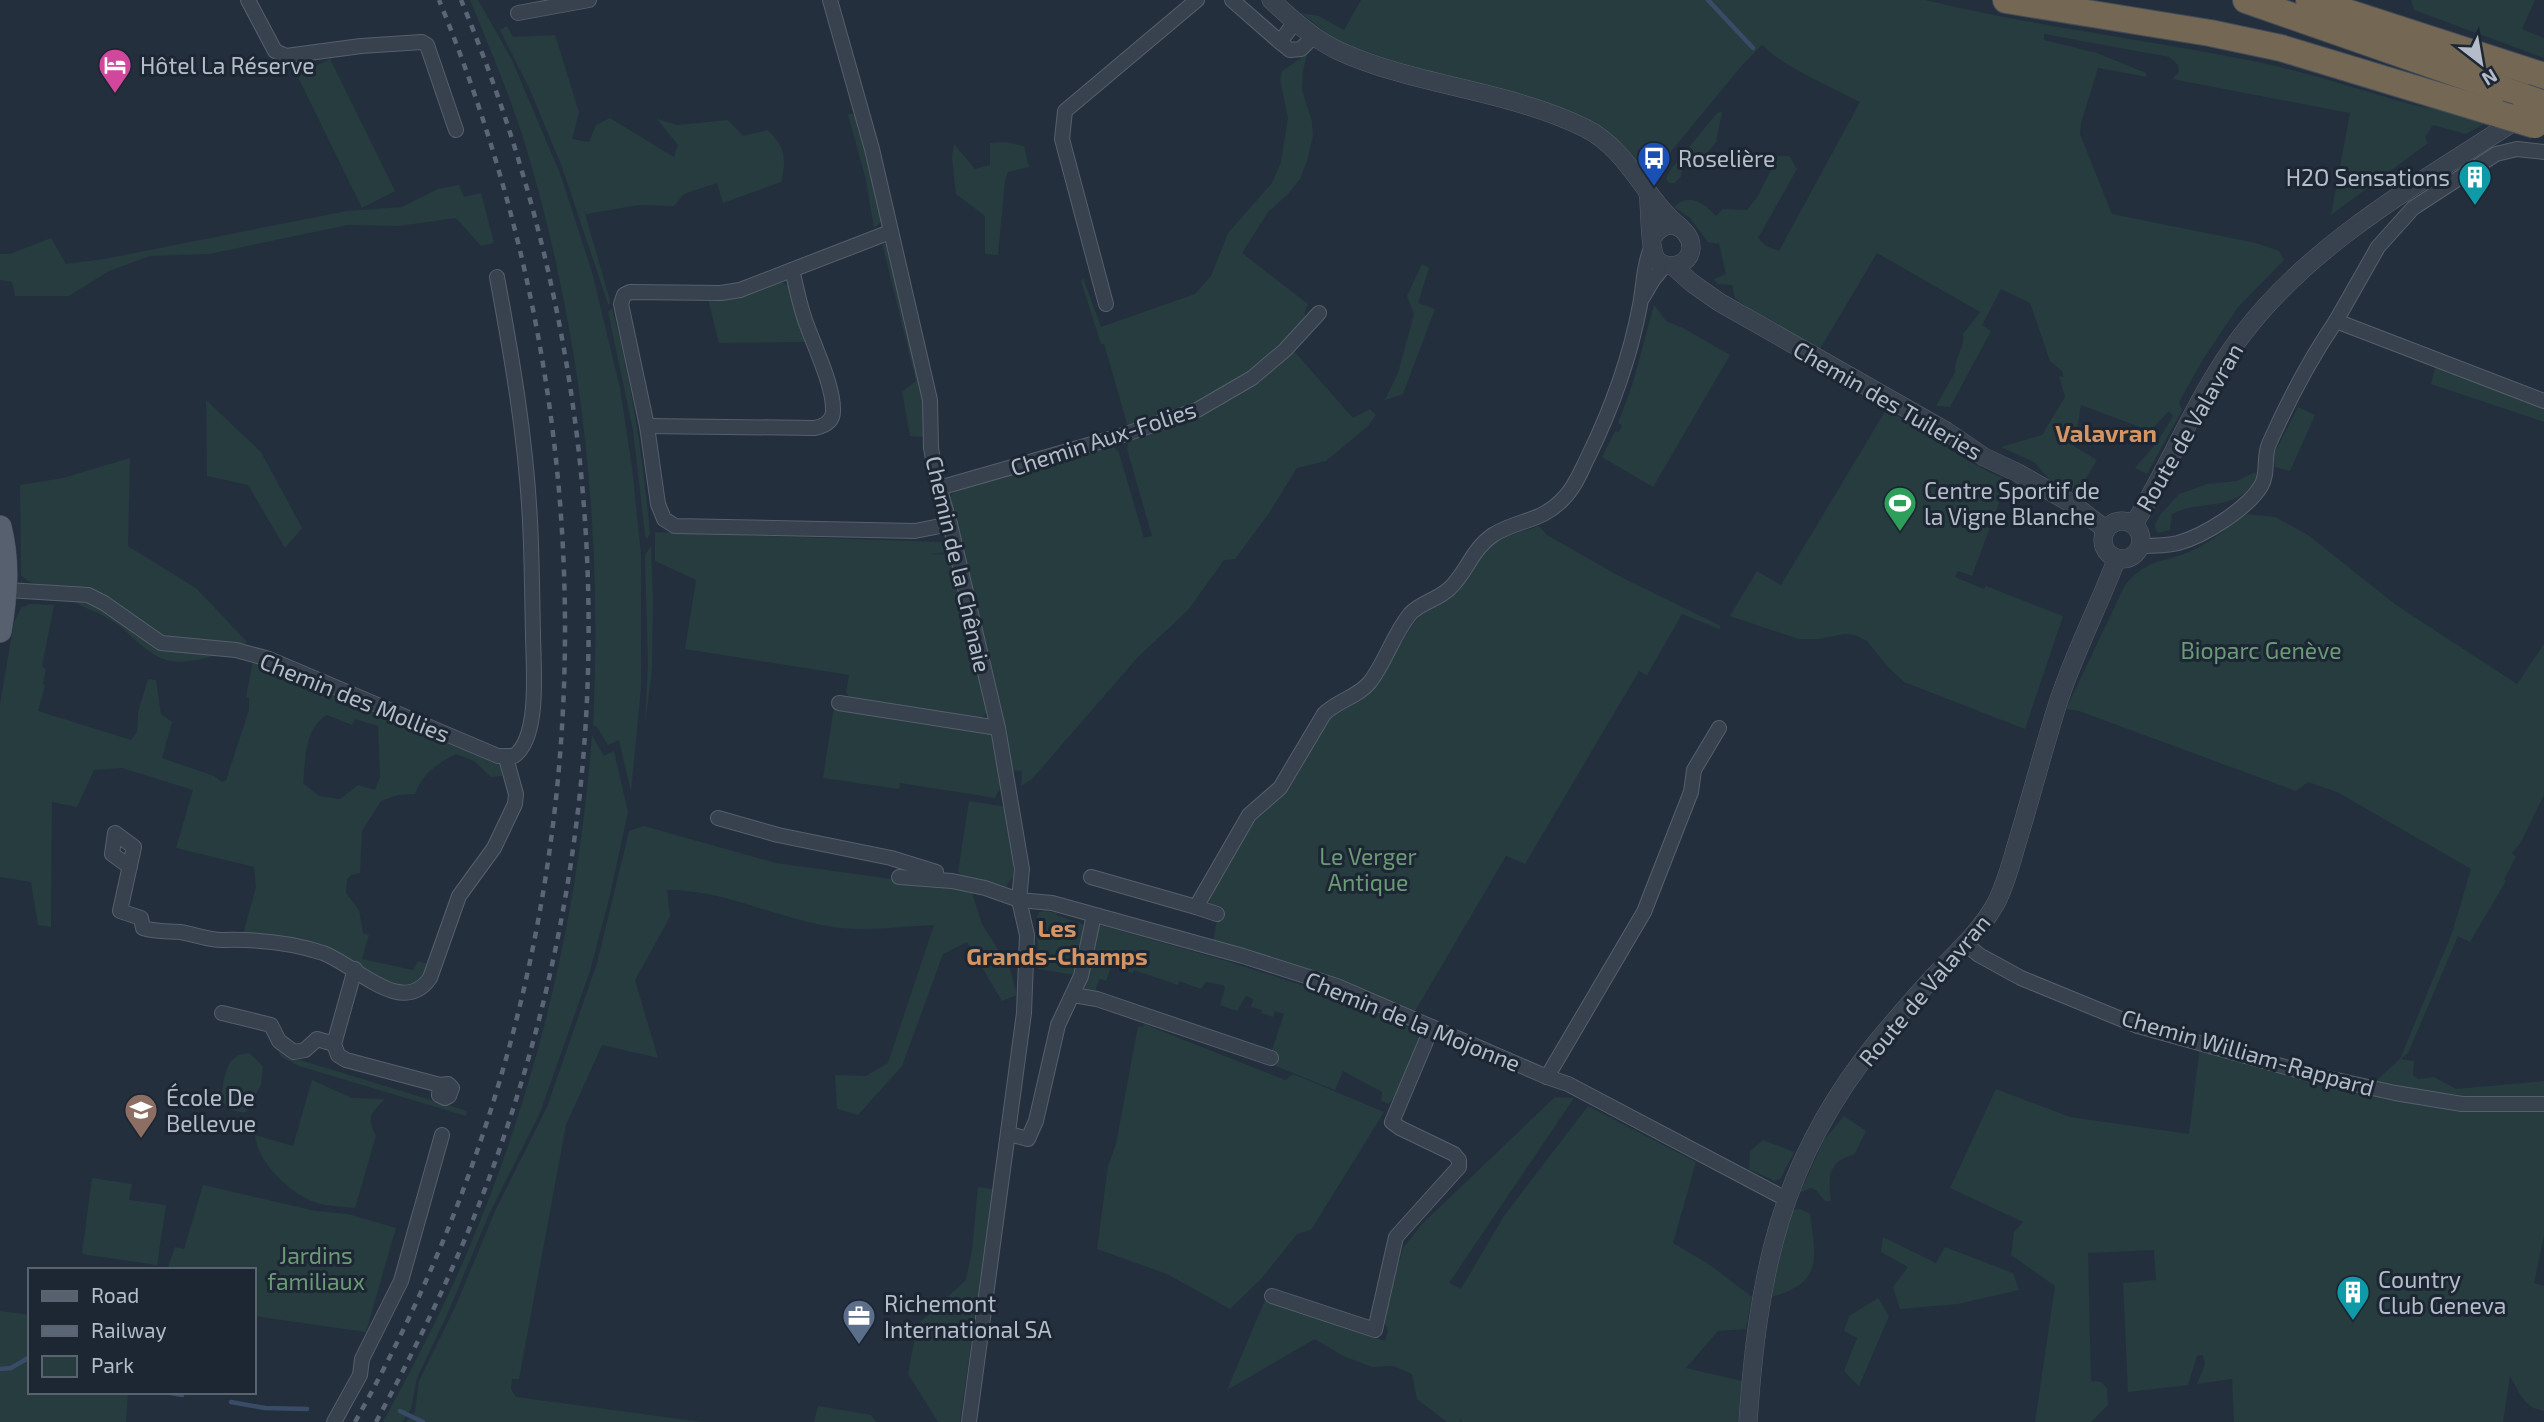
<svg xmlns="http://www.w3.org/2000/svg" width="2544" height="1422" font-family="'Exo 2',sans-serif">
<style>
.green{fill:#263c3f;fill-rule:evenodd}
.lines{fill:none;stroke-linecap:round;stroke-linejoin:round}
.stream{stroke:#394c67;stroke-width:4.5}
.minor-casing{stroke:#565f6c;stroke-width:16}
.tertiary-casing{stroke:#565f6c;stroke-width:19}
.primary-casing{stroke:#414a57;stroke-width:24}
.motorway-casing{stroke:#434c59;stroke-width:28}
.minor{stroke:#38414e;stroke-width:14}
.tertiary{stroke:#38414e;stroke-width:18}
.primary{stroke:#56606e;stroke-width:23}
.motorway{stroke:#746855;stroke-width:26}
.rail{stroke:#5a6575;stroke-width:4.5;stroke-dasharray:7 7;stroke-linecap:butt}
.motorway-bridge-casing{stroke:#434c59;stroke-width:28;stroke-linecap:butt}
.motorway-bridge{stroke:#746855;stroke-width:26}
.labels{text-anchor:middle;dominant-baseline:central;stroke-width:6;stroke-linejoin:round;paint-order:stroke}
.poi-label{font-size:23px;fill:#b4bcc9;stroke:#1d2633;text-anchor:start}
.street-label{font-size:23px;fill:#b4bcc9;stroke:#1d2633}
.park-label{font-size:23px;fill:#6b9a76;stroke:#1d2633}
.neighbourhood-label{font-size:24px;font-weight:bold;fill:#d59563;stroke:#1d2633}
</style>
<rect width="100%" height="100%" fill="#242f3e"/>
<!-- green -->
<g class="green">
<path d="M470,0H478L512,60L561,176L592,272L620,388L632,468L641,554V688L631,792L619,740L608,745L597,727L593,725C603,529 582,332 525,144C510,95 489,47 470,0Z"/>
<path d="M1361,0H1925C2033,26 2144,39 2253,61C2308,72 2363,91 2417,106L2440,109L2484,124L2466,134L2433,125L2425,137L2428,143L2331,215L2350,113L2172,79L2179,72L2178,65L2169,57L2044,34V40L2097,53L2146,73L2147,77L2098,68L2081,123L2080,134L2112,214L2256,243L2279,251L2284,260L2238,307L2202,361L2179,402L2182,410L2147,474L2135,468L2158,441L2173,416L2169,411L2150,431L2081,405L2074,446L2097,460L2076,495L2051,481L2034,462L2001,447L2042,435L2065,397L2059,376L2063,377V372L2050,361L2030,303L2001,289L1982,325L1991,331L1950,407L1936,406L1955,372C1954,358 1965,348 1963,334L1980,312L1877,253L1820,349L1748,308L1735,298L1732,285L1718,284L1714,279L1726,274L1719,244L1708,242L1690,218L1674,207C1689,192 1704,203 1716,216L1723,209L1747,210L1758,196L1778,156H1789L1797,169L1758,238L1766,246L1779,251L1860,102C1830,86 1786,69 1762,45L1744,63L1663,161L1651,170L1642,171L1629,152L1608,134L1505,92L1394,61L1338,42L1301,13L1319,16L1344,30Z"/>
<polygon points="2411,0 2535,0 2522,29 2544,38 2544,58 2414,10"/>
<path d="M507,26L513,37L555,35L579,112L572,139L589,142L596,125L610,118L674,157L678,145L657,119L678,125L728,120L743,136L768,130C785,147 787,159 781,182L723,203L717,183L684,194L674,206L639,205L586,214L584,210L611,304H608L562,167L530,90L500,30Z"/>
<path d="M1307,54L1303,71L1302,90L1312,122L1313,136L1307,161L1300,179L1288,194L1268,212L1242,253L1308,304L1304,314L1306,320C1273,353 1238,385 1195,404C1174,414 1150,420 1128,427L1104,344H1101L1081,281L1083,278L1101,327L1195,294L1211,276L1228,233L1272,183L1281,162L1288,118L1280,80L1282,71Z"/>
<polygon points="330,59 395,191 362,208 297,75"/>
<polygon points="1722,112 1716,142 1701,160 1690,157 1682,165 1681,177 1674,183 1669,183 1666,179 1669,172 1717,113"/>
<polygon points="848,114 857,114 883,220 874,228 866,180"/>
<polygon points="1004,142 1024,146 1029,167 1008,172 1005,181 998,255 985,254 985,216 956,194 952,158 954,144 975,169 990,165 990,143"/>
<polygon points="459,185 464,197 481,193 494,243 481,246 456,218 399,226 348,225 209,254 150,256 109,271 69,296 15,296 12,282 0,280 0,254 10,254 51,238 66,264 104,259 347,211 402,207 438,189"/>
<polygon points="882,243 888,245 923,401 924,437 910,436 902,392 916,381"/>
<polygon points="1422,264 1429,268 1418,303 1435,309 1403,394 1385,400 1398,373 1414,314 1407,296"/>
<polygon points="782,282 791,288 808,342 719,343 708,299"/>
<polygon points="1654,305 1666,321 1683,328 1730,355 1653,487 1602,457 1615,431 1619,432 1622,425 1618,423 1632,386"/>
<path d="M612,308C632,383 643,458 650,534L647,539L645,535L633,430L608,312Z"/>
<path d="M1293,350L1353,418L1370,409L1376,415L1368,426L1326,461L1297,468L1269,513L1235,559L1224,560L1188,610L1138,657L1032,779L1021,786L1022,771L1011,770C994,679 975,590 949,501L951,495L957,490L1109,445L1115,448L1119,453L1144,538L1152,536L1127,449L1128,443L1134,438L1199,416L1233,398Z"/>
<polygon points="2436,365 2544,405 2544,422 2431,384"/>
<polygon points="206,400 261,452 302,528 285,548 248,485 207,476"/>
<polygon points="2298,407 2315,415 2290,471 2275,467 2273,456"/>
<path d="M1886,410C1926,431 1962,461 2003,478L1997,493L2002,495L1972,576L1958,571L1955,577L1984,589L1986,586L2063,616L2025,729L1904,682L1888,667L1867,641L1855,635L1845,634L1819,639H1799L1730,616L1757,571L1781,585Z"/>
<path d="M130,458L128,546L197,589L247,642C223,653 183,671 157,656C139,647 127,629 109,619C85,605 78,610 61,585C46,585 31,587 21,575L20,485L63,478Z"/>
<path d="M2255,472L2258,479C2233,514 2203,498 2172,514L2170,530L2159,533L2156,531L2155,525L2160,515L2179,494L2207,484L2237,481Z"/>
<path d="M2246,514L2275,517L2308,535L2396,605L2517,684L2544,644V795L2520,844L2512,853L2516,857L2504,879L2506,881L2470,942L2458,936L2408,1053L2401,1059L2414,1061L2413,1075L2418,1079L2434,1077L2456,1089L2544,1081V1098C2523,1097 2504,1100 2484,1100C2453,1100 2406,1088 2376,1081L2400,1059L2452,933L2471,869L2337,792L2308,782L2296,791L2079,711L2066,709L2125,585C2149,557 2162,564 2191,551C2211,543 2229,526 2246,514Z"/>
<polygon points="1539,526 1547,535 1617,575 1721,626 1719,629 1682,614 1647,675 1639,671 1525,864 1506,856 1414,1013 1213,942 1219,908 1210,904 1208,897 1252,823 1260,812 1279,798 1291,784 1330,718 1372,691 1413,624 1421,615 1455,594 1484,550 1498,539"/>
<polygon points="655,532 942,542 948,552 931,554 951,555 988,711 980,720 851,700 846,692 849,675 685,649 696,580 655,561"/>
<polygon points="651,546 653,599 652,669 645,725 648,662 645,562 645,555"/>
<path d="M30,604L54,605L42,666L46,670L43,684L45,686L38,711L131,740L137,732L138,712L148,679L156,680L161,714L172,722L162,758L214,776L222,782L226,780L249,710V698L246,697L253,661L502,761V776L491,777L474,761L456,754C438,763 422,774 415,794L398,795L381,801L362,831L360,873L351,875L347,879L346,893L359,910L363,933L369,935L362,959L413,970L418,961L430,965L427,972L410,987H392L344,957L243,934L256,887L254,867L176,848L193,790L122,768L94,770L77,807L52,802L51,927L38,925L31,882L0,877V704L14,622L21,608ZM327,715L352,725L355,719L378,726L380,777L375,790L358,785L340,799L319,796L303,783C306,758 304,729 327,715Z"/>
<polygon points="834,707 994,734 1002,784 995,798 900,783 899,789 823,778"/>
<path d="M592,735L604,756L614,751L628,812L610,895L590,971L540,1113L490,1212L447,1315L417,1378L411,1409L402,1422H383C416,1361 448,1300 474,1236C540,1076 579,908 592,735Z"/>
<polygon points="969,801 1007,807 1016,862 1013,862 1013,876 1006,887 963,877 958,872"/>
<path d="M644,826L776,863L956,888L972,893L982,924L1010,969L1017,995L1002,1001L967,942L943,954L902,1066L858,1115L837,1109L835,1075L866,1076L888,1063L934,925C904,926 871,931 841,928C783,922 725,889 667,890L670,917L635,980L658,1058L602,1045L566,1125L519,1379H512L511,1389L516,1397L702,1422H406L415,1412L419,1381L457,1303L495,1211L547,1107L597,963L629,831Z"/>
<polygon points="1045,911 1057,913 1056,915 1085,925 1075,975 1038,969 1037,917 1039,912"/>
<polygon points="1097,924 1223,960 1308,987 1309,985 1414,1028 1419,1039 1394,1099 1388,1104 1381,1101 1382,1092 1343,1071 1335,1090 1273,1065 1276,1055 1271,1053 1284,1014 1275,1011 1273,1017 1261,1013 1262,1010 1251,1007 1253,999 1246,996 1237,1011 1220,1005 1225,988 1223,985 1206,982 1201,989 1179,981 1178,985 1134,970 1133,973 1122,970 1123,966 1113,962 1106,981 1099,979 1095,992 1085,990"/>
<polygon points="1144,1024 1285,1080 1293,1074 1384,1112 1311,1230 1297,1234 1262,1278 1230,1309 1167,1274 1097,1249 1108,1166 1116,1144 1138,1026 1143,1027"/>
<polygon points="272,1043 287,1056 467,1111 466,1116 299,1066 282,1057"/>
<path d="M2200,1046L2373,1095L2544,1109V1236L2534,1283L2544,1286V1411C2524,1408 2519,1392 2510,1376L2503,1422H2234L2232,1379L2197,1384L2205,1364L2203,1355L2197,1356L2188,1385L2128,1392L2123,1283L2156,1280L2154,1250L2088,1253L2091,1381L2101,1382L2107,1388L2108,1405L2091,1422H2035L2055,1286L2011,1255L2014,1232L2023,1222L1950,1188L1996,1089L2070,1117L2189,1134Z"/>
<path d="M249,1053L263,1066L261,1085L246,1112C235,1113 226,1108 221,1099C224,1080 224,1054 249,1053Z"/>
<path d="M312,1080L352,1098L385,1099C371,1113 366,1117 376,1136L355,1208C343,1206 333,1207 321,1204C294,1198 257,1163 255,1135L293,1146Z"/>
<polygon points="1555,1097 1574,1098 1449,1283 1461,1289 1504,1216 1588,1106 1696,1162 1673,1243 1710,1265 1752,1297 1746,1329 1718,1331 1686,1368 1742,1381 1738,1422 1462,1422 1460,1418 1460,1422 1447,1422 1417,1399 1412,1374 1393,1366 1372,1367 1343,1356 1315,1339 1227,1390 1265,1300 1385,1341 1388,1331 1383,1318 1403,1248 1422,1224"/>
<path d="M1844,1116L1866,1131L1854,1155C1828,1160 1828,1178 1831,1201H1825L1816,1190L1810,1188L1800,1193L1824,1140Z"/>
<polygon points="1763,1140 1794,1152 1781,1178 1775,1181 1749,1169 1750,1151"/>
<polygon points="92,1178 132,1184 129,1200 166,1205 157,1265 82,1254"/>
<polygon points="203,1185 316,1211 348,1214 396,1228 366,1332 254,1316 254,1270 187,1270 179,1268 178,1270 167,1270 175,1247 184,1249"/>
<polygon points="978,1187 993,1189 960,1422 938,1422 908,1374 917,1325 966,1280 972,1250"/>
<path d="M1801,1209L1810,1214C1816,1259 1823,1283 1771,1297L1773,1280L1792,1210Z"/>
<polygon points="1883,1237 1936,1263 1945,1247 2013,1273 2019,1290 1958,1304 1900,1309 1893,1287 1908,1267 1881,1252"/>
<polygon points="1878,1298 1889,1316 1859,1386 1844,1371 1857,1338 1844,1331 1849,1316"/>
<polygon points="0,1311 30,1315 30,1392 128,1392 126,1422 0,1422"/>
<polygon points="818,1406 871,1415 876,1422 814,1422"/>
</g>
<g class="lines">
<!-- stream -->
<g class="stream">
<polyline points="1708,0 1753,48"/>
<polyline points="0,1369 11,1368 30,1357"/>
<polyline points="165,1392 182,1395"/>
<polyline points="231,1402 265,1408 307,1409"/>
<polyline points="400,1411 423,1422"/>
</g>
<defs>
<g id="minor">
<polyline points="248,0 275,51 286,56 361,46 422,42 427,45 456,130"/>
<polyline points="830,0 872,149 930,400 931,448 936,477 950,524 998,728 1022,869 1019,900 1027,935 1024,1013 969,1422"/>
<polyline points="1232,0 1280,42"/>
<polyline points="518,13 589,0"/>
<polyline points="1295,22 1280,42 1290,50 1301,49 1314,36"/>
<polyline points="890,232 740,290 721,293 630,292 624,295 621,304 647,426 658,504 664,519 675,526 915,531 950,524"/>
<polyline points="1643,297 1653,280 1665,265"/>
<polyline points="1106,304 1062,139 1065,111 1197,0"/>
<polyline points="2336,321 2378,247 2413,208 2496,154 2517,149 2544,152"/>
<path d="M647,426L815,428C824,426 833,422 833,411C834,388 816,350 808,328C800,309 797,289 792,270"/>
<polyline points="939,488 1120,436 1197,410 1252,378 1285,350 1319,313"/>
<path d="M2140,546C2153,546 2165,546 2178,543C2204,536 2247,509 2261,486C2269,473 2263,457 2269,444C2288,401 2310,359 2336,321L2544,401"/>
<path d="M7,590L88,595L104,603L161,643L236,650L269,659L498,756H514C541,737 533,664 533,633C532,596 532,558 530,521C526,439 512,358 497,277"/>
<polyline points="839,703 998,728"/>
<polyline points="718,818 778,835 891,858 936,872 937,880"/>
<path d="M130,867L112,854L115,833L134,847L120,911L141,918L143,928C156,932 167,931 180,932C194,934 208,940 222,940C256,939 290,942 323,953C356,965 402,1018 430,978L459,896L494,848L515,804L516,794L506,758"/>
<polyline points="899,877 952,881 985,888 1019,900 1052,903 1243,956 1337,986 1547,1077 1568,1084 1786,1199"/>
<path d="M1091,877L1196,907L1249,815L1280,788L1324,714C1338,700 1358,697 1370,682C1386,661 1393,635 1410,614C1421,602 1438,600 1450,588C1467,572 1472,549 1493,535C1518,519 1541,523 1564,498C1575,487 1581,471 1588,457C1612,408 1630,358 1640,305C1644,285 1643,267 1651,248"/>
<polyline points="1196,907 1217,914"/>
<polyline points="1967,945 1979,955 2021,978 2138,1026 2314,1075 2395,1093 2462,1104 2544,1104"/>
<polyline points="355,969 334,1044 338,1055 346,1060 440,1085 448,1084 452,1088 449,1096 445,1098 439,1095 440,1085"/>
<polyline points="1073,995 1097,999 1271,1058"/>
<polyline points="222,1013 271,1025 279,1041 294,1052 305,1050 317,1039 334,1044"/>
<polyline points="1547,1077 1644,912 1691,792 1694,770 1719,728"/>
<polyline points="1009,1134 1028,1139 1036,1121 1058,1025 1081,976 1094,915"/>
<polyline points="1272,1296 1375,1330 1396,1237 1459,1167 1459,1160 1454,1154 1400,1128 1392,1122 1432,1027"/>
<polyline points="334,1422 360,1375 362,1359 401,1281 442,1135"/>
</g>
<g id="tertiary">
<path d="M1271,0C1292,19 1313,39 1339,51C1416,86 1508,90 1585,128C1629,150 1643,197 1680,227"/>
<path d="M1648,193C1651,209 1648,254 1659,262C1665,266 1673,267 1680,264C1709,249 1674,204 1653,237"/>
<polyline points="1673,266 1692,283 1719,302 1946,431 1984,457 2018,473 2074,505 2105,529"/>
<circle cx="2122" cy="540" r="19"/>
<path d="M2134,524C2172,462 2197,394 2242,335C2314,240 2422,182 2521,117"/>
<path d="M1748,1422C1758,1274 1780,1162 1876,1043C1896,1019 1917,994 1939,971C1960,949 1981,930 1996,903C2006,884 2011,863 2017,843C2031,797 2043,751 2057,706C2073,655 2098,608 2117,558"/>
</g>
<path id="primary" d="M0,527C9,562 6,595 0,631"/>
<g id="motorway">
<polyline points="2006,0 2210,33 2281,48 2499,114"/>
<polyline points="2246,0 2524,97"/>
<polyline points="2309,0 2544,76"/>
</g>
</defs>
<!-- minor casing -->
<use href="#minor" class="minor-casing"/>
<!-- tertiary casing -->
<use href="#tertiary" class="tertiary-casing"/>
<!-- primary casing -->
<use href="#primary" class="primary-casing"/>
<!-- motorway casing -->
<use href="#motorway" class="motorway-casing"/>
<!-- minor -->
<use href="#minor" class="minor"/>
<!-- tertiary -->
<use href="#tertiary" class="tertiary"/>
<!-- primary -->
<use href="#primary" class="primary"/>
<!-- motorway -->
<use href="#motorway" class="motorway"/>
<!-- rail -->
<g class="rail">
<path d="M355,1422C604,980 631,468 439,0"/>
<path d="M376,1422C424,1333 468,1241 501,1145C632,769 614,366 461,0"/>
</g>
<defs>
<g id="motorway-bridge">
<polyline points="2524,97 2544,104"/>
<polyline points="2499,114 2535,125"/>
</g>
</defs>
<!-- motorway-bridge casing -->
<use href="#motorway-bridge" class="motorway-bridge-casing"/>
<!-- motorway-bridge -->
<use href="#motorway-bridge" class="motorway-bridge"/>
</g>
<!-- icons -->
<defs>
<symbol id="hotel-pin" viewBox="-11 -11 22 30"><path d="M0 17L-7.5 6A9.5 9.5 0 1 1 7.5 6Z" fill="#d1479c" stroke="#1d2633"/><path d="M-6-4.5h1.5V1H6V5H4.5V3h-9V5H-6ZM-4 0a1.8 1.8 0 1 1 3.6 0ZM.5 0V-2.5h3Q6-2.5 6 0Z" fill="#fff"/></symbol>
<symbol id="bus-pin" viewBox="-11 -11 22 30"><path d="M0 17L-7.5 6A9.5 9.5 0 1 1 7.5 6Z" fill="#1a4fb4" stroke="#1d2633"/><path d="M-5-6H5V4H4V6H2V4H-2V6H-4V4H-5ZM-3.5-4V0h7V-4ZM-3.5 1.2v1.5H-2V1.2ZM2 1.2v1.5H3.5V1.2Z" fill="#fff"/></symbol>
<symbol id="building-pin" viewBox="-11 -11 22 30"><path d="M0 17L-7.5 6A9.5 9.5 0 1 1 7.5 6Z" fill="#0f9aa8" stroke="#1d2633"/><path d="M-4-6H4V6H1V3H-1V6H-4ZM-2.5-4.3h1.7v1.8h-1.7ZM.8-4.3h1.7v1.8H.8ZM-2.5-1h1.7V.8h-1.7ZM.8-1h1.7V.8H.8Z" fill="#fff"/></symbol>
<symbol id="stadium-pin" viewBox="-11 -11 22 30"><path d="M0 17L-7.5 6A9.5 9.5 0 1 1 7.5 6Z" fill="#2e9e5b" stroke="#1d2633"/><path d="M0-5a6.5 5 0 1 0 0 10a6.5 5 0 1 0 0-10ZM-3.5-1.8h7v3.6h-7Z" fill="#fff"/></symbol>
<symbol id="school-pin" viewBox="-11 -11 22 30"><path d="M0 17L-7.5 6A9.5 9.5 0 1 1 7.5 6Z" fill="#8d6e63" stroke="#1d2633"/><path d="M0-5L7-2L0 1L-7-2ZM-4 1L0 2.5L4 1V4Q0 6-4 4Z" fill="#fff"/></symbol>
<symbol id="office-pin" viewBox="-11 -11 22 30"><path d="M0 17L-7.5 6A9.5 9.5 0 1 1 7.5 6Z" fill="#5c6f8a" stroke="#1d2633"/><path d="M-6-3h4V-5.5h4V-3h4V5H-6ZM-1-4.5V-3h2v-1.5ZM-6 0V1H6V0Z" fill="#fff"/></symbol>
</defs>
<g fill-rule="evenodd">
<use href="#hotel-pin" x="96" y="46" width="38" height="52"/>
<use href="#bus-pin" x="1635" y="139" width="38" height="52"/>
<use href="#building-pin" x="2456" y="158" width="38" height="52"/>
<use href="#stadium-pin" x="1881" y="484" width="38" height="52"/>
<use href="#school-pin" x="122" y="1091" width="38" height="52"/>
<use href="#building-pin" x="2334" y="1273" width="38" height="52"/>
<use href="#office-pin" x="840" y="1297" width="38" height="52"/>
</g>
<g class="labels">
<!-- poi labels -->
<g class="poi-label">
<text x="140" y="65">Hôtel La Réserve</text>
<text x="1678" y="158">Roselière</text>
<text x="2450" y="177" text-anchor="end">H2O Sensations</text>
<text x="1924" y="490">Centre Sportif de<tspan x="1924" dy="26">la Vigne Blanche</tspan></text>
<text x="166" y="1097">École De<tspan x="166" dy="26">Bellevue</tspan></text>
<text x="2378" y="1279">Country<tspan x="2378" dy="26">Club Geneva</tspan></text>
<text x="884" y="1303">Richemont<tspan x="884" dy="26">International SA</tspan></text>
</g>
<!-- street labels -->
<g class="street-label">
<text transform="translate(1888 400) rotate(30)">Chemin des Tuileries</text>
<text transform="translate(2189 427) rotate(-60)">Route de Valavran</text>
<text transform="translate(1103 438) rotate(-18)">Chemin Aux-Folies</text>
<text transform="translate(959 564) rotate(77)">Chemin de la Chênaie</text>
<text transform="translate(355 697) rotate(22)">Chemin des Mollies</text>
<text transform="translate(1924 990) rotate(-50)">Route de Valavran</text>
<text transform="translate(1413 1021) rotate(22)">Chemin de la Mojonne</text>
<text transform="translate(2248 1052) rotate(16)">Chemin William-Rappard</text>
</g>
<!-- park labels -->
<g class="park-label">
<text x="2261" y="650">Bioparc Genève</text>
<text x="1368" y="856">Le Verger<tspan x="1368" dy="26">Antique</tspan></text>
<text x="316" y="1255">Jardins<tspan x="316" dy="26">familiaux</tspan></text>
</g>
<!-- neighbourhood labels -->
<g class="neighbourhood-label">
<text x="2106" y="432">Valavran</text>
<text x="1057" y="927">Les<tspan x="1057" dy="28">Grands-Champs</tspan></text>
</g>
</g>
<!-- legend -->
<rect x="28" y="1268" width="228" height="126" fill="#1d2633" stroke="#59626f" stroke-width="2"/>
<rect x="42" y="1291" width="35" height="10" fill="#56606e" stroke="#59626f" stroke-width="2"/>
<text x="91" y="1303" font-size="21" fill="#b4bcc9">Road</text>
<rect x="42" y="1326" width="35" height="10" fill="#5a6575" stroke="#59626f" stroke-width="2"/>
<text x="91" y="1338" font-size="21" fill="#b4bcc9">Railway</text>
<rect x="42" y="1356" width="35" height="21" fill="#263c3f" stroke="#59626f" stroke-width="2"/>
<text x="91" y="1373" font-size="21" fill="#b4bcc9">Park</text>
<!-- north arrow -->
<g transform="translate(2481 63) rotate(149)" stroke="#1d2633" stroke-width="5" paint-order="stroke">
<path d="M0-5L12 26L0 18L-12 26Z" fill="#b4bcc9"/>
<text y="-10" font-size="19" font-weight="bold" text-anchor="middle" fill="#b4bcc9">N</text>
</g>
</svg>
